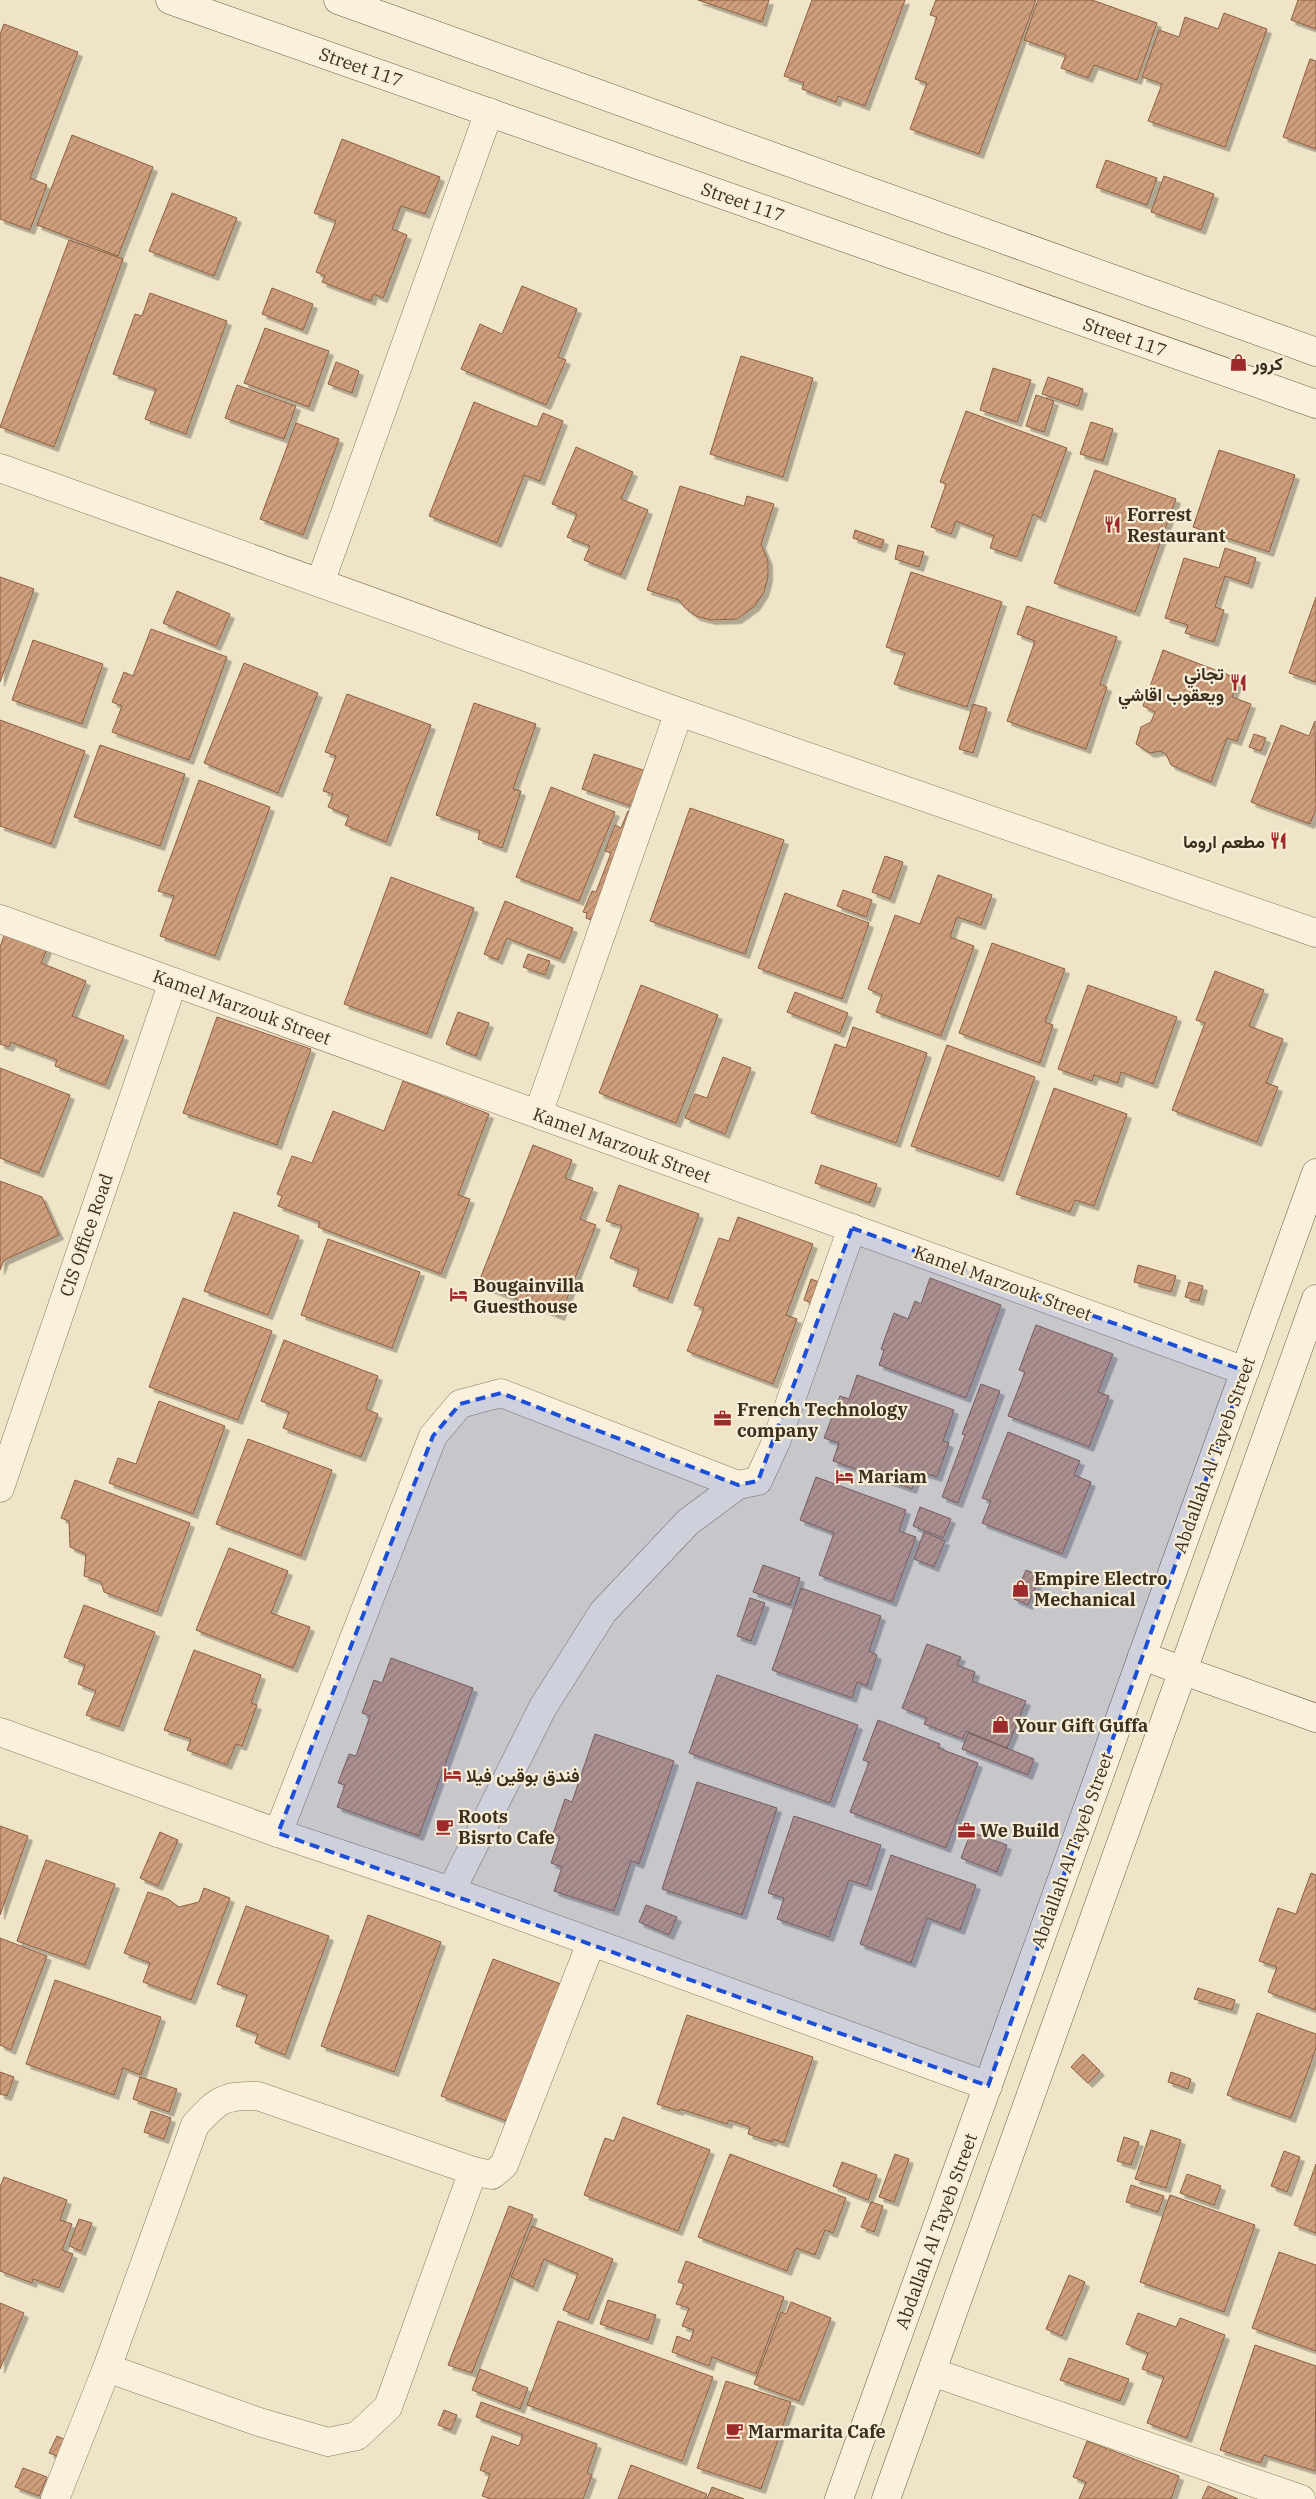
<svg xmlns="http://www.w3.org/2000/svg" width="1316" height="2499" font-family="'IBM Plex Serif',Vazirmatn,serif">
<style>
.building{fill:url(#building-hatch);stroke:#8d5f41;filter:url(#shadow)}
.lines{fill:none;stroke-linecap:round;stroke-linejoin:round}
.street-casing{stroke:#8d765c;stroke-width:29}
.secondary-casing{stroke:#6f573f;stroke-width:29}
.street{stroke:#faf1dc;stroke-width:28}
.secondary{stroke:#faf1dc;stroke-width:28}
.marked{fill:#1d4ed8;fill-opacity:0.2;stroke:#1d4ed8;stroke-width:4;stroke-dasharray:10 6;stroke-linejoin:round}
.labels{text-anchor:middle;dominant-baseline:central;stroke-width:4.5;stroke-linejoin:round;paint-order:stroke}
.street-label{font-size:18px;fill:#3d2e20;stroke:#f7eed8}
.poi-label{font-size:18px;font-weight:bold;fill:#3d2e20;stroke:#f7eed8;text-anchor:start}
</style>
<defs>
<pattern id="building-hatch" width="6" height="6" patternUnits="userSpaceOnUse" patternTransform="scale(1.25)"><rect width="6" height="6" fill="#cf9f7d"/><path d="M-1 1l2-2M0 6l6-6M5 7l2-2" fill="none" stroke="#a98266"/></pattern>
<filter id="shadow"><feDropShadow dx="4.5" dy="4.5" stdDeviation="0" flood-color="#0004"/></filter>
</defs>
<rect width="100%" height="100%" fill="#f0e4c8"/>
<!-- building -->
<g class="building">
<polygon points="698,0 769,0 762,22"/>
<polygon points="812,0 905,0 865,106 838,96 836,102 802,89 804,83 784,76"/>
<polygon points="936,0 1036,0 979,154 910,129 927,83 915,79 937,17 930,15"/>
<polygon points="1038,0 1092,0 1157,23 1137,80 1094,65 1088,78 1061,68 1066,55 1024,40"/>
<polygon points="1298,0 1316,0 1316,29 1291,20"/>
<polygon points="1224,13 1267,29 1225,147 1148,121 1162,84 1142,77 1159,30 1179,37 1185,17 1218,29"/>
<polygon points="4,24 78,52 30,178 47,185 30,230 0,219 0,34"/>
<polygon points="1310,59 1316,61 1316,149 1283,137"/>
<polygon points="72,135 153,167 118,256 37,225"/>
<polygon points="342,139 440,177 425,214 401,206 392,229 407,235 383,298 373,294 371,301 322,282 325,276 316,272 336,221 314,213"/>
<polygon points="1106,160 1157,178 1147,205 1096,187"/>
<polygon points="1164,176 1214,194 1201,230 1151,212"/>
<polygon points="172,193 237,218 214,276 149,251"/>
<polygon points="69,240 123,259 54,447 0,427"/>
<polygon points="522,286 577,309 558,357 566,360 546,405 461,369 480,324 502,334"/>
<polygon points="272,288 313,304 303,330 262,314"/>
<polygon points="150,293 227,321 186,434 145,419 156,389 113,374 135,314 142,316"/>
<polygon points="265,328 329,351 309,407 244,383"/>
<polygon points="741,356 813,378 783,477 710,454"/>
<polygon points="336,362 359,371 352,393 328,384"/>
<polygon points="993,368 1031,380 1017,422 980,410"/>
<polygon points="1048,377 1083,389 1078,406 1042,394"/>
<polygon points="237,385 296,406 284,439 225,418"/>
<polygon points="1036,395 1054,401 1044,432 1026,426"/>
<polygon points="474,402 537,427 543,413 563,421 540,481 524,475 497,543 429,516"/>
<polygon points="966,411 1067,448 1041,518 1033,514 1017,557 990,548 994,536 956,521 951,534 931,527 946,484 940,482"/>
<polygon points="1091,422 1113,429 1103,461 1080,454"/>
<polygon points="296,423 339,439 303,535 260,519"/>
<polygon points="576,447 633,472 621,499 648,510 621,575 584,560 590,546 567,537 577,514 552,504"/>
<polygon points="1219,450 1295,475 1269,552 1193,527"/>
<polygon points="1095,470 1176,499 1135,612 1054,583"/>
<polygon points="680,486 744,506 747,496 774,504 761,544 768,561 768,577 764,592 755,606 737,619 711,620 696,616 684,607 679,600 647,590"/>
<polygon points="855,530 884,540 881,548 853,538"/>
<polygon points="898,545 924,552 919,567 895,559"/>
<polygon points="1225,548 1256,558 1248,584 1225,576 1215,607 1224,610 1214,642 1185,633 1188,625 1165,618 1184,558 1219,568"/>
<polygon points="911,572 1002,602 967,707 894,684 905,653 886,647"/>
<polygon points="0,577 34,589 0,682"/>
<polygon points="177,591 230,614 216,646 163,623"/>
<polygon points="1316,597 1316,682 1289,673"/>
<polygon points="1027,606 1117,637 1100,684 1107,687 1086,749 1007,721 1035,641 1017,634"/>
<polygon points="151,629 227,657 189,760 112,732 122,706 112,702 124,672 133,676"/>
<polygon points="33,640 103,664 82,724 12,700"/>
<polygon points="1163,650 1239,679 1232,697 1251,704 1237,741 1227,738 1211,782 1171,765 1166,754 1160,751 1150,753 1136,744 1141,727 1151,722 1155,712 1143,706"/>
<polygon points="244,663 318,693 278,793 204,763"/>
<polygon points="347,694 431,725 386,842 345,825 349,816 328,807 333,794 323,791 336,756 325,752"/>
<polygon points="474,703 536,724 513,789 521,791 502,848 478,839 480,831 436,815"/>
<polygon points="973,704 987,708 973,753 959,749"/>
<polygon points="0,720 85,751 51,844 0,826"/>
<polygon points="1315,721 1316,809 1310,824 1251,802 1281,725 1309,736"/>
<polygon points="1254,734 1266,738 1261,751 1249,747"/>
<polygon points="100,745 185,774 160,846 74,817"/>
<polygon points="594,754 649,772 637,808 582,789"/>
<polygon points="199,780 270,807 215,956 160,936 174,896 158,891"/>
<polygon points="551,787 615,812 579,901 516,877"/>
<polygon points="690,808 784,840 745,954 650,921"/>
<polygon points="628,811 641,816 599,923 586,918 587,913 583,912 592,891 596,892 611,853 605,851 615,825 621,828"/>
<polygon points="885,856 903,862 890,899 872,892"/>
<polygon points="938,875 992,895 981,925 957,917 950,937 974,946 941,1036 876,1012 882,995 868,989 895,915 920,924"/>
<polygon points="391,877 474,908 427,1034 344,1004"/>
<polygon points="843,890 872,900 866,917 837,906"/>
<polygon points="785,893 869,923 842,999 758,968"/>
<polygon points="505,901 573,928 560,959 507,938 498,960 484,954"/>
<polygon points="5,933 47,949 41,963 86,981 72,1016 124,1036 105,1085 55,1066 57,1060 11,1042 9,1047 0,1044 0,947"/>
<polygon points="992,943 1065,969 1045,1022 1053,1025 1040,1063 959,1033"/>
<polygon points="528,954 550,961 545,975 523,967"/>
<polygon points="1215,971 1264,990 1249,1026 1283,1039 1266,1083 1278,1087 1257,1142 1172,1110 1205,1023 1196,1020"/>
<polygon points="641,985 718,1015 676,1123 599,1093"/>
<polygon points="1088,985 1177,1017 1153,1084 1121,1072 1118,1083 1094,1075 1092,1081 1058,1069"/>
<polygon points="795,992 848,1013 840,1033 787,1012"/>
<polygon points="458,1012 489,1023 476,1056 446,1044"/>
<polygon points="217,1017 311,1049 277,1145 183,1113"/>
<polygon points="853,1027 927,1053 896,1143 811,1113 835,1044 846,1048"/>
<polygon points="947,1045 1035,1077 999,1177 911,1146"/>
<polygon points="723,1057 751,1068 725,1134 685,1118 695,1094 707,1098"/>
<polygon points="0,1068 70,1095 39,1173 0,1158"/>
<polygon points="403,1081 489,1114 458,1195 470,1199 441,1274 318,1227 320,1222 278,1206 282,1196 277,1194 292,1156 312,1163 333,1111 384,1131"/>
<polygon points="1054,1088 1127,1114 1094,1206 1075,1200 1070,1212 1016,1194"/>
<polygon points="533,1145 572,1160 565,1178 593,1188 580,1219 596,1225 560,1316 478,1284"/>
<polygon points="821,1165 877,1184 870,1203 815,1183"/>
<polygon points="0,1181 42,1197 59,1235 4,1260 0,1270"/>
<polygon points="619,1185 699,1214 668,1299 633,1286 639,1269 610,1258 622,1226 606,1221"/>
<polygon points="234,1212 299,1236 268,1315 204,1291"/>
<polygon points="738,1217 813,1244 786,1315 797,1319 773,1384 687,1351 704,1308 694,1305 719,1238 729,1241"/>
<polygon points="328,1239 420,1272 392,1348 301,1315"/>
<polygon points="1138,1265 1176,1276 1171,1292 1134,1282"/>
<polygon points="930,1278 1001,1305 966,1398 879,1365 884,1350 881,1349 894,1313 908,1319 915,1301 921,1304"/>
<polygon points="811,1279 822,1283 814,1304 804,1300"/>
<polygon points="1189,1282 1203,1286 1199,1301 1185,1297"/>
<polygon points="183,1298 272,1331 238,1420 149,1387"/>
<polygon points="1036,1325 1113,1354 1098,1392 1109,1396 1089,1447 1008,1416 1025,1372 1019,1370"/>
<polygon points="284,1340 378,1376 366,1409 378,1414 361,1457 283,1428 289,1412 261,1401"/>
<polygon points="857,1375 954,1410 943,1441 949,1443 937,1477 918,1471 912,1489 833,1461 839,1443 824,1438 840,1396 849,1399"/>
<polygon points="981,1384 1000,1391 958,1503 942,1497 965,1435 962,1434"/>
<polygon points="159,1401 225,1426 193,1514 109,1483 118,1458 136,1464"/>
<polygon points="1008,1432 1080,1461 1074,1475 1091,1482 1062,1554 982,1523 991,1501 982,1498"/>
<polygon points="248,1439 332,1470 301,1556 216,1524"/>
<polygon points="816,1477 906,1510 899,1531 916,1537 892,1602 819,1575 834,1533 800,1520"/>
<polygon points="75,1480 190,1523 157,1612 104,1592 101,1582 84,1576 86,1554 70,1547 69,1521 61,1518"/>
<polygon points="920,1507 951,1519 943,1538 913,1526"/>
<polygon points="924,1532 945,1541 934,1567 914,1559"/>
<polygon points="229,1548 288,1571 271,1613 310,1627 293,1668 196,1630"/>
<polygon points="763,1565 800,1578 790,1605 753,1592"/>
<polygon points="1026,1570 1040,1576 1028,1605 1014,1599"/>
<polygon points="801,1588 881,1616 869,1651 877,1655 867,1686 857,1682 852,1698 772,1670"/>
<polygon points="750,1598 765,1603 751,1641 737,1636"/>
<polygon points="84,1605 155,1632 119,1727 86,1715 96,1691 78,1684 85,1665 64,1657"/>
<polygon points="927,1644 961,1657 957,1665 975,1672 972,1681 1026,1701 1007,1748 966,1731 963,1739 924,1724 927,1718 902,1708"/>
<polygon points="194,1650 261,1675 251,1703 257,1705 242,1746 236,1744 227,1765 187,1750 191,1739 164,1730"/>
<polygon points="391,1658 473,1688 419,1836 337,1807 345,1785 338,1783 349,1754 356,1756 370,1716 362,1713 374,1680 382,1683"/>
<polygon points="717,1675 858,1725 830,1803 689,1753"/>
<polygon points="878,1720 940,1744 938,1748 978,1763 946,1848 850,1812 869,1762 863,1760"/>
<polygon points="968,1733 1034,1759 1028,1775 962,1749"/>
<polygon points="595,1734 674,1761 639,1864 631,1861 614,1911 554,1891 562,1867 551,1863 560,1837 553,1834 565,1799 572,1802"/>
<polygon points="697,1782 777,1808 742,1915 662,1889"/>
<polygon points="794,1816 881,1845 867,1886 849,1880 829,1937 777,1919 784,1898 768,1893"/>
<polygon points="0,1826 28,1836 0,1915"/>
<polygon points="160,1832 178,1840 158,1886 140,1878"/>
<polygon points="971,1832 1007,1845 997,1872 961,1858"/>
<polygon points="891,1855 976,1885 960,1930 927,1918 911,1963 860,1944"/>
<polygon points="46,1860 115,1884 85,1965 17,1941"/>
<polygon points="1311,1873 1316,1875 1316,2010 1268,1992 1277,1967 1259,1961 1278,1908 1296,1914"/>
<polygon points="204,1888 230,1898 191,2000 143,1982 150,1963 124,1953 148,1892 168,1899 179,1907 199,1902"/>
<polygon points="646,1905 677,1917 669,1935 639,1922"/>
<polygon points="246,1906 329,1936 285,2055 255,2043 258,2034 236,2026 247,1995 217,1984"/>
<polygon points="368,1915 441,1942 394,2072 321,2046"/>
<polygon points="0,1938 47,1956 11,2050 0,2045"/>
<polygon points="493,1959 561,1984 509,2122 441,2096"/>
<polygon points="55,1980 161,2017 141,2075 123,2068 114,2095 26,2064"/>
<polygon points="1198,1988 1235,2000 1232,2010 1194,1999"/>
<polygon points="1257,2013 1316,2034 1316,2048 1291,2118 1227,2095"/>
<polygon points="687,2015 813,2057 784,2143 773,2139 772,2142 748,2134 750,2127 729,2120 727,2124 680,2109 679,2111 657,2104"/>
<polygon points="1083,2054 1100,2071 1088,2083 1071,2067"/>
<polygon points="0,2072 14,2077 7,2096 0,2094"/>
<polygon points="1171,2072 1191,2079 1188,2089 1168,2082"/>
<polygon points="140,2077 177,2089 169,2112 133,2099"/>
<polygon points="151,2111 171,2118 164,2139 144,2132"/>
<polygon points="623,2117 710,2150 678,2231 584,2195 605,2138 614,2141"/>
<polygon points="1151,2130 1181,2140 1166,2188 1135,2179"/>
<polygon points="1124,2137 1139,2142 1131,2165 1117,2161"/>
<polygon points="1284,2151 1300,2157 1287,2192 1271,2186"/>
<polygon points="730,2154 846,2198 833,2233 825,2230 815,2255 796,2248 787,2271 698,2237"/>
<polygon points="895,2154 909,2159 894,2202 879,2197"/>
<polygon points="842,2162 877,2175 868,2200 833,2186"/>
<polygon points="1316,2164 1316,2233 1294,2225"/>
<polygon points="1187,2174 1221,2186 1214,2205 1180,2193"/>
<polygon points="4,2177 67,2200 60,2220 72,2224 62,2250 73,2254 59,2288 33,2279 32,2283 0,2271 0,2187"/>
<polygon points="1131,2185 1164,2196 1158,2212 1126,2202"/>
<polygon points="1170,2195 1255,2225 1224,2312 1140,2282"/>
<polygon points="871,2202 883,2206 874,2232 861,2227"/>
<polygon points="509,2206 533,2215 472,2373 448,2365"/>
<polygon points="79,2219 92,2223 81,2251 69,2246"/>
<polygon points="532,2226 613,2259 588,2320 563,2310 578,2274 544,2259 533,2287 511,2277"/>
<polygon points="1279,2252 1316,2265 1316,2351 1252,2328"/>
<polygon points="686,2261 784,2297 756,2374 712,2357 709,2366 672,2352 677,2336 690,2341 694,2330 682,2326 689,2308 676,2304 684,2284 678,2282"/>
<polygon points="1069,2275 1085,2282 1062,2336 1046,2329"/>
<polygon points="608,2300 656,2315 648,2340 600,2324"/>
<polygon points="791,2302 831,2318 799,2401 754,2384 781,2312 786,2314"/>
<polygon points="0,2303 24,2313 0,2369"/>
<polygon points="1138,2313 1176,2327 1180,2318 1225,2335 1187,2438 1147,2423 1164,2377 1142,2369 1148,2353 1126,2344"/>
<polygon points="558,2321 713,2377 682,2461 527,2405"/>
<polygon points="1255,2345 1316,2366 1315,2471 1264,2455 1261,2463 1220,2450"/>
<polygon points="1069,2358 1129,2379 1120,2401 1060,2380"/>
<polygon points="480,2369 528,2388 520,2409 472,2390"/>
<polygon points="726,2381 791,2402 761,2489 697,2468"/>
<polygon points="481,2402 597,2444 587,2473 592,2475 583,2499 491,2499 482,2496 490,2474 480,2470 492,2436 519,2446 523,2435 476,2417"/>
<polygon points="444,2410 457,2415 451,2430 438,2425"/>
<polygon points="57,2436 68,2441 60,2457 49,2453"/>
<polygon points="1087,2441 1179,2476 1171,2499 1079,2499 1086,2482 1073,2477"/>
<polygon points="631,2465 707,2494 705,2499 618,2499"/>
<polygon points="23,2468 47,2477 39,2496 15,2487"/>
<polygon points="1208,2486 1238,2499 1202,2499"/>
<polygon points="712,2487 744,2499 707,2499"/>
</g>
<g class="lines">
<defs>
<g id="street">
<polyline points="0,468 679,712 1316,933"/>
<polyline points="320,583 489,112"/>
<polyline points="0,919 1245,1371"/>
<polyline points="538,1114 679,712"/>
<polyline points="0,1488 173,982"/>
<polyline points="0,1732 278,1833 451,1891 988,2086"/>
<polyline points="278,1833 433,1436 460,1404 501,1393 738,1485 758,1481 776,1442 852,1228"/>
<polyline points="451,1891 543,1707 603,1612 688,1522 738,1485"/>
<polyline points="107,2368 259,2422 328,2442 357,2436 388,2407 473,2171"/>
<polyline points="932,2372 1301,2499"/>
<path d="M55,2499L107,2368L195,2125C218,2100 223,2095 258,2096L473,2171L492,2175L504,2165L591,1943"/>
</g>
<g id="secondary">
<polyline points="170,0 1316,404"/>
<polyline points="338,0 1316,352"/>
<polyline points="1142,1656 1316,1718"/>
<polyline points="839,2499 1316,1173"/>
<polyline points="886,2499 1316,1299"/>
</g>
</defs>
<!-- street casing -->
<use href="#street" class="street-casing"/>
<!-- secondary casing -->
<use href="#secondary" class="secondary-casing"/>
<!-- street -->
<use href="#street" class="street"/>
<!-- secondary -->
<use href="#secondary" class="secondary"/>
</g>
<!-- marked area -->
<path class="marked" d="M852,1228L1245,1371L988,2086L278,1833L433,1436L460,1404L501,1393L738,1485L758,1481Z"/>
<!-- icons -->
<defs>
<symbol id="shop-bare" viewBox="-9 -9 18 18"><path d="M-5-2.5h2.3a2.7 3.5 0 0 1 5.4 0H5L5.5 6h-11ZM-1.5-2.5h3a1.5 2.3 0 0 0-3 0Z" fill="#9e2a2b" stroke="#f7eed8" stroke-width="2.5" paint-order="stroke"/></symbol>
<symbol id="restaurant-bare" viewBox="-9 -9 18 18"><path d="M-5-6h1v4h1v-4h1v4h1v-4h1v5L-1.5 .5V6h-2V.5L-5-1ZM5-6V6H3V1.5H1.5Q1.5-4 5-6Z" fill="#9e2a2b" stroke="#f7eed8" stroke-width="2.5" paint-order="stroke"/></symbol>
<symbol id="hotel-bare" viewBox="-9 -9 18 18"><path d="M-6-4.5h1.5V1H6V5H4.5V3h-9V5H-6ZM-4 0a1.8 1.8 0 1 1 3.6 0ZM.5 0V-2.5h3Q6-2.5 6 0Z" fill="#9e2a2b" stroke="#f7eed8" stroke-width="2.5" paint-order="stroke"/></symbol>
<symbol id="office-bare" viewBox="-9 -9 18 18"><path d="M-6-3h4V-5.5h4V-3h4V5H-6ZM-1-4.5V-3h2v-1.5ZM-6 0V1H6V0Z" fill="#9e2a2b" stroke="#f7eed8" stroke-width="2.5" paint-order="stroke"/></symbol>
<symbol id="cafe-bare" viewBox="-9 -9 18 18"><path d="M-5.5-4.5H6V0H3Q3 3.5 0 3.5H-2.5Q-5.5 3.5-5.5 0ZM3-3.2v2h1.7v-2ZM-6 4.5H4V6H-6Z" fill="#9e2a2b" stroke="#f7eed8" stroke-width="2.5" paint-order="stroke"/></symbol>
</defs>
<g fill-rule="evenodd">
<use href="#shop-bare" x="1226" y="350" width="25" height="25"/>
<use href="#restaurant-bare" x="1100" y="512" width="25" height="25"/>
<use href="#restaurant-bare" x="1226" y="670" width="25" height="25"/>
<use href="#restaurant-bare" x="1266" y="828" width="25" height="25"/>
<use href="#hotel-bare" x="446" y="1282" width="25" height="25"/>
<use href="#office-bare" x="710" y="1406" width="25" height="25"/>
<use href="#hotel-bare" x="832" y="1464" width="25" height="25"/>
<use href="#shop-bare" x="1008" y="1576" width="25" height="25"/>
<use href="#shop-bare" x="988" y="1712" width="25" height="25"/>
<use href="#hotel-bare" x="440" y="1762" width="25" height="25"/>
<use href="#cafe-bare" x="432" y="1814" width="25" height="25"/>
<use href="#office-bare" x="954" y="1818" width="25" height="25"/>
<use href="#cafe-bare" x="722" y="2418" width="25" height="25"/>
</g>
<g class="labels">
<!-- street labels -->
<g class="street-label">
<text transform="translate(361 67) rotate(19)">Street 117</text>
<text transform="translate(743 202) rotate(19)">Street 117</text>
<text transform="translate(1125 337) rotate(19)">Street 117</text>
<text transform="translate(242 1007) rotate(20)">Kamel Marzouk Street</text>
<text transform="translate(622 1145) rotate(20)">Kamel Marzouk Street</text>
<text transform="translate(86 1235) rotate(-71)">CIS Office Road</text>
<text transform="translate(1003 1283) rotate(20)">Kamel Marzouk Street</text>
<text transform="translate(1214 1455) rotate(-70)">Abdallah Al Tayeb Street</text>
<text transform="translate(1072 1850) rotate(-70)">Abdallah Al Tayeb Street</text>
<text transform="translate(936 2231) rotate(-70)">Abdallah Al Tayeb Street</text>
</g>
<!-- poi labels -->
<g class="poi-label">
<text x="1253" y="363">كرور</text>
<text x="1127" y="514">Forrest<tspan x="1127" dy="21">Restaurant</tspan></text>
<text x="1224" y="673" text-anchor="end">تجاني<tspan x="1224" dy="21">ويعقوب اقاشي</tspan></text>
<text x="1265" y="841" text-anchor="end">مطعم اروما</text>
<text x="473" y="1285">Bougainvilla<tspan x="473" dy="21">Guesthouse</tspan></text>
<text x="737" y="1409">French Technology<tspan x="737" dy="21">company</tspan></text>
<text x="858" y="1476">Mariam</text>
<text x="1034" y="1578">Empire Electro<tspan x="1034" dy="21">Mechanical</tspan></text>
<text x="1015" y="1725">Your Gift Guffa</text>
<text x="466" y="1775">فندق بوقين فيلا</text>
<text x="458" y="1816">Roots<tspan x="458" dy="21">Bisrto Cafe</tspan></text>
<text x="980" y="1830">We Build</text>
<text x="748" y="2431">Marmarita Cafe</text>
</g>
</g>
</svg>
